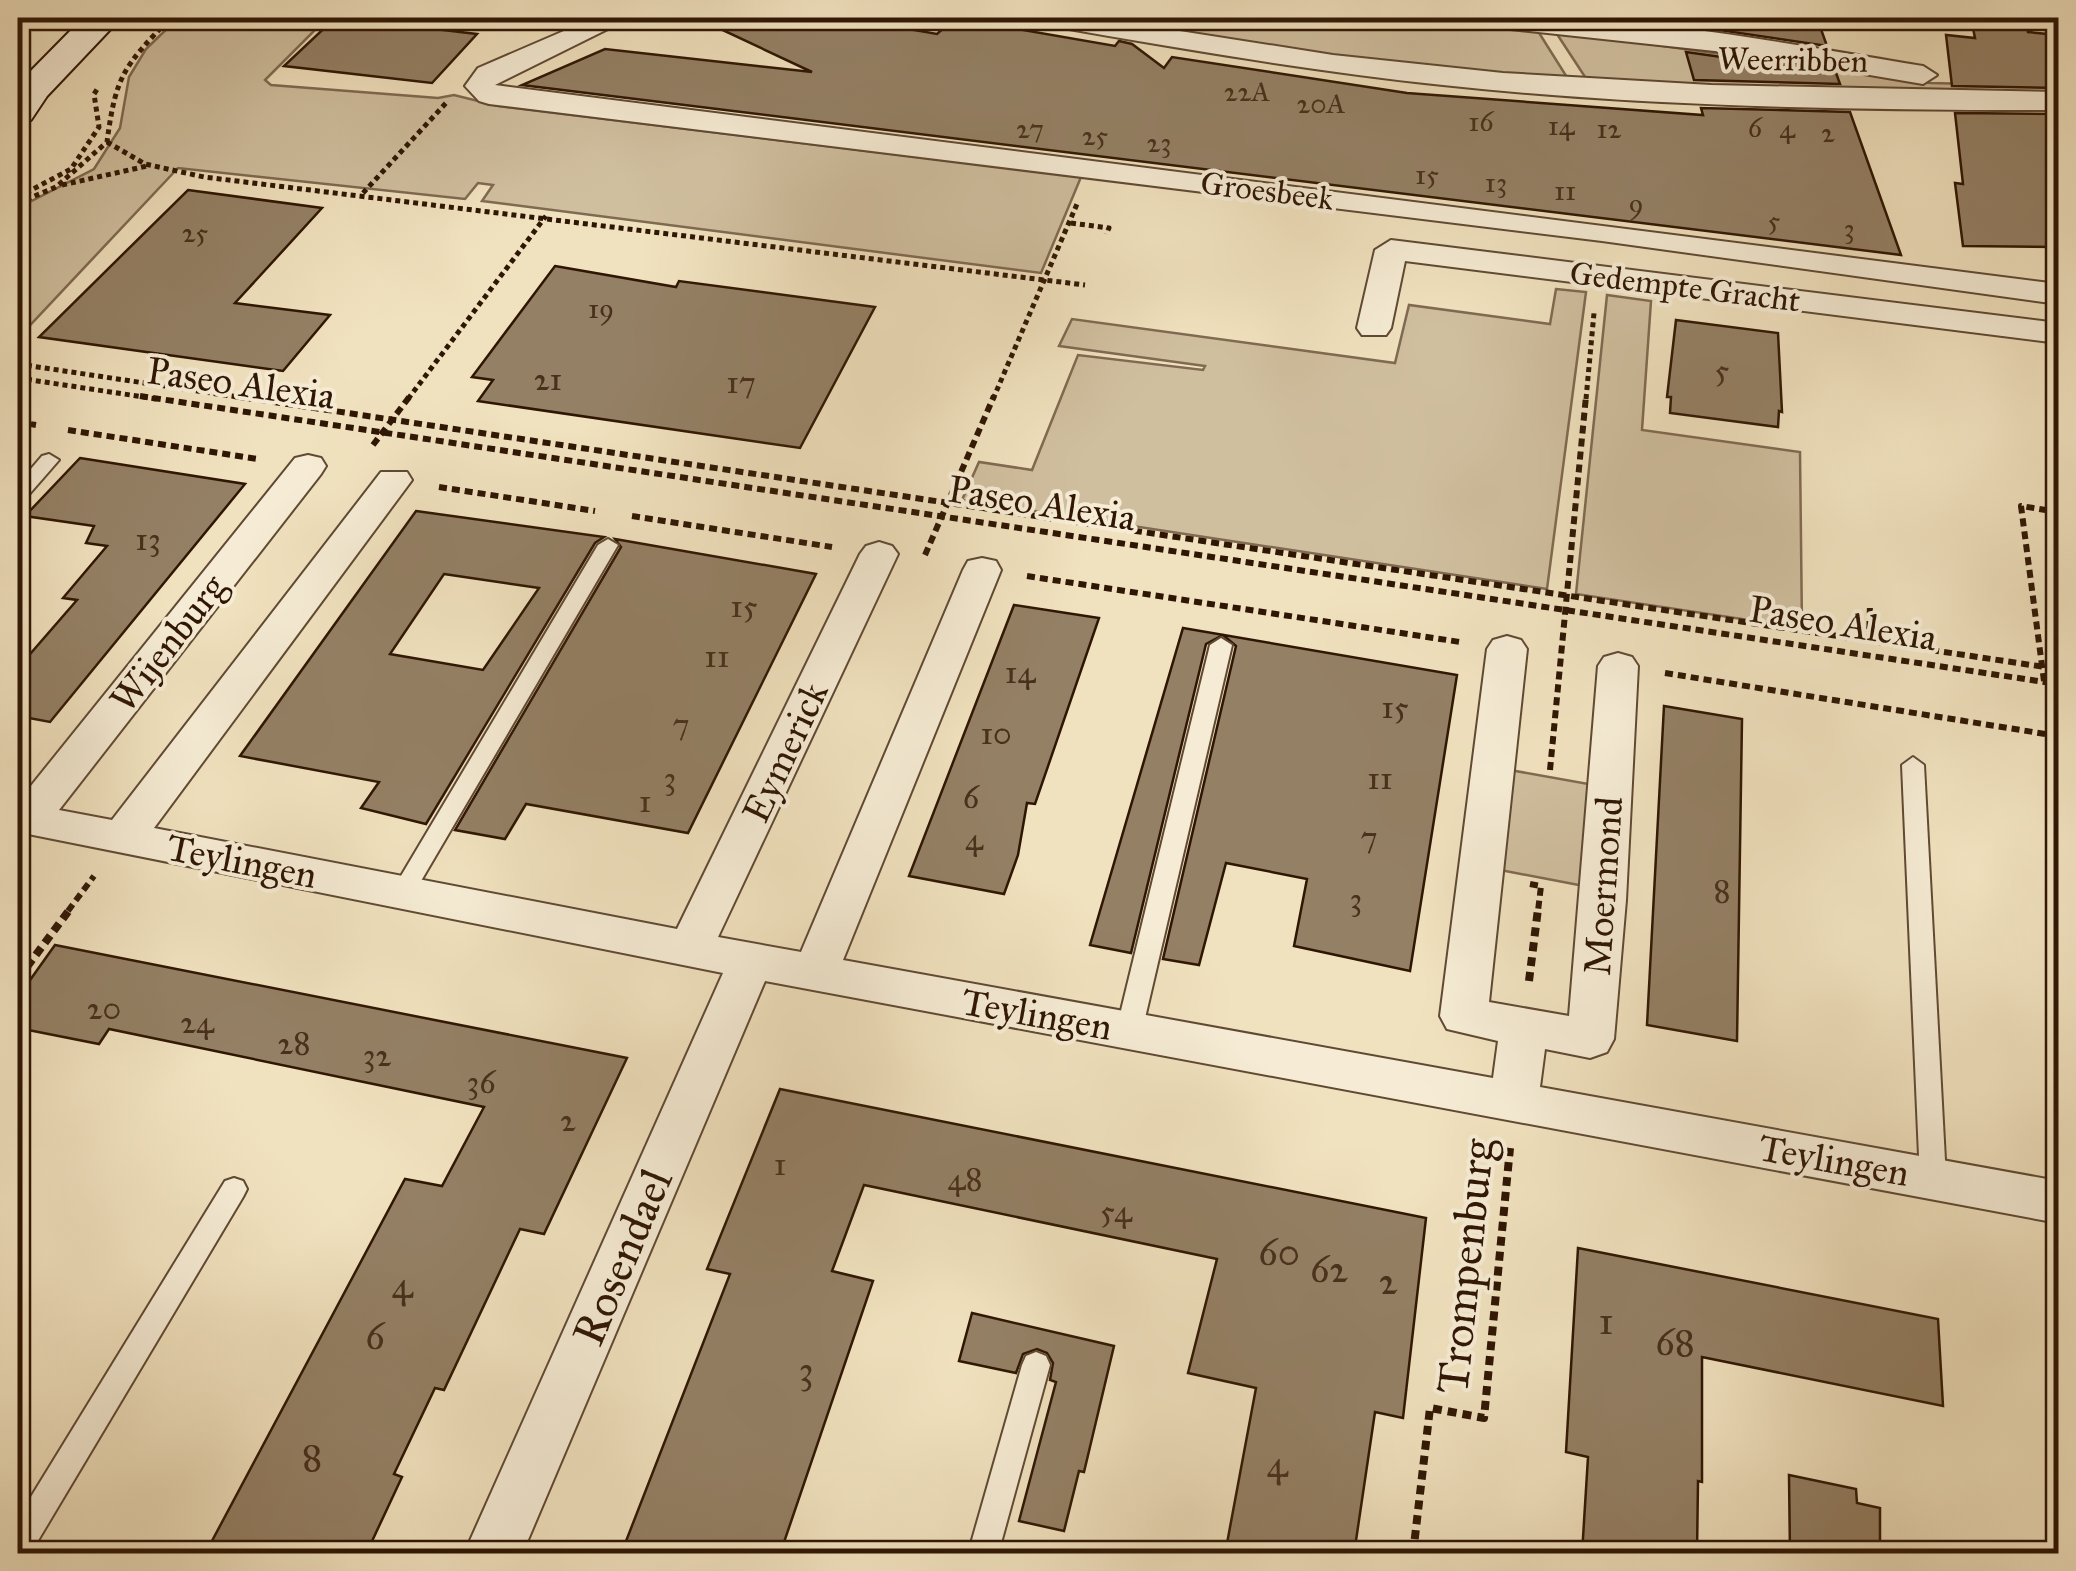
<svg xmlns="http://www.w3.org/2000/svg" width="2076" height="1571" font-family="'IM FELL Great Primer',serif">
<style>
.green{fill:#d0bf9f;stroke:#806a52;stroke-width:2.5}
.building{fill:#948065;stroke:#2f1604;stroke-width:2.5;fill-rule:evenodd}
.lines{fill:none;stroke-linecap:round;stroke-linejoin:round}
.lane-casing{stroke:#604933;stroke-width:4}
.street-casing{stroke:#604933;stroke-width:4}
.secondary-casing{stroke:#2f1604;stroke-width:4}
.path-far2{stroke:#2f1604;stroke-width:5;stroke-dasharray:5 4;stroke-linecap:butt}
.path-far1{stroke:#2f1604;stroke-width:6;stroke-dasharray:8 5;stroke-linecap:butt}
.path{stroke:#2f1604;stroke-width:8;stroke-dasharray:9 6;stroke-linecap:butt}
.lane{fill:#f6ecd5;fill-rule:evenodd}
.street{fill:#f6ecd5;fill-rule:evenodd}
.secondary{fill:#f6ecd5;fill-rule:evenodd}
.labels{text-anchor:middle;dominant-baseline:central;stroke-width:8;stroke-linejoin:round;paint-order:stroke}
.far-number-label{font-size:28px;fill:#48301c}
.far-street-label{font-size:32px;fill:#2f1604;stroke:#f6ecd5}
.number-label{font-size:32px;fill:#48301c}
.street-label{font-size:38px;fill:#2f1604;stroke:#f6ecd5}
.near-number-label{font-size:38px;fill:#48301c}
.near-street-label{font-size:45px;fill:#2f1604;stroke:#f6ecd5}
</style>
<rect width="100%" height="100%" fill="#f1e2bf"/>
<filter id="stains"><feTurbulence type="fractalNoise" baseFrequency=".002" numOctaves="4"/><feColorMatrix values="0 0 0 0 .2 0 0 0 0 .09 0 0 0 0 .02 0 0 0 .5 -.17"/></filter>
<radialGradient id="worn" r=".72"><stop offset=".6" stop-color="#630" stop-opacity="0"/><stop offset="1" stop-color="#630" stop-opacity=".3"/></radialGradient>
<!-- green -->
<g class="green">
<polygon points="178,18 327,18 265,80 271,85 438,98 454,95 498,106 1081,177 1041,273 482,201 493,185 478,183 465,199 178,168 18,338 18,208 94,169 120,128 129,77 146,49"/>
<polygon points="1079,18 1407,18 1536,28 1570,82 1459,74"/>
<polygon points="1555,31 1930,83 2058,86 2058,96 1913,96 1589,83"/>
<polygon points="1556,289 1586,292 1547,589 962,500 979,462 1032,470 1078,355 1203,370 1205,366 1059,346 1072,319 1395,363 1409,305 1550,324"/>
<polygon points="1607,295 1651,301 1642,430 1800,452 1802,628 1576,594"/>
<polygon points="1510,770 1594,785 1584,886 1495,869"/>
</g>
<!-- building -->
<g class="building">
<polygon points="335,18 392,24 477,34 432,83 284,66"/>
<polygon points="697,18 845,18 937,34 955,18 1115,46 1119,41 1132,44 1164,68 1172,57 1407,93 1703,115 1701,108 1850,112 1901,255 522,85 605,49 812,72"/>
<polygon points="1676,18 1817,18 1827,46 1678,24"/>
<polygon points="1971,18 2026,22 2028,32 2058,35 2058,88 1952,86 1946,35 1975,38"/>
<polygon points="1686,52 1836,73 1840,84 1694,80"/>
<polygon points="1955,113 2058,114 2058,247 1963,246 1955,183 1963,184"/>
<polygon points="188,190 322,208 235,303 330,315 283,371 39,337"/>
<polygon points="555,266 676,287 679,281 875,307 800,448 478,401 493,380 472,377"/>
<polygon points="1676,320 1778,333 1782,412 1779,411 1778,427 1670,413 1671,397 1667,397"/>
<polygon points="80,458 245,484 50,722 18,716 18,668 77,600 63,598 107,546 86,543 94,526 25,516"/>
<path d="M416,511L604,537L595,543L426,824L361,808L379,782L240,756ZM444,574L539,588L483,670L390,654Z"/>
<polygon points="615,539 816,574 688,833 526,804 505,839 455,830 621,547"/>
<polygon points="1014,605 1099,618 1035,804 1027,803 1018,855 1004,894 909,876"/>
<polygon points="1183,628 1457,675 1410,971 1294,946 1307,879 1226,863 1199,965 1163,959 1236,646 1223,635 1206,644 1131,953 1090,945"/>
<polygon points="1664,706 1742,719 1737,1041 1647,1025"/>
<polygon points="55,945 627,1058 544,1234 520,1229 444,1390 435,1388 394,1474 402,1477 366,1554 205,1554 405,1179 442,1186 484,1107 109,1029 99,1044 18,1028 18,997"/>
<polygon points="780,1089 1426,1218 1403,1418 1375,1412 1354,1554 1225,1554 1256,1388 1188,1373 1217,1259 864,1185 832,1271 873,1281 780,1554 621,1554 730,1274 707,1269"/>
<polygon points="1578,1248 1938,1319 1943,1406 1702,1357 1702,1482 1698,1481 1697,1554 1582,1554 1588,1457 1566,1452"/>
<polygon points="972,1313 1114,1346 1084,1472 1079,1471 1064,1531 1019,1521 1056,1382 1050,1380 1053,1363 1047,1353 1037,1349 1023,1354 1016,1373 959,1361"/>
<polygon points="1789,1475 1856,1489 1857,1503 1880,1508 1880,1554 1790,1554"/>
</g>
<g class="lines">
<defs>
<g id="lane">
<polygon points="49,454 59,460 25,499 18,501 18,484 42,456"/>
<polygon points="608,539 618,545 411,898 395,898 391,892 395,886 598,545"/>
<polygon points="1221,638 1232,645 1142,1031 1138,1038 1129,1041 1120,1038 1116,1031 1210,645"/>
<polygon points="1913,757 1924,765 1946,1179 1942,1187 1933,1190 1924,1187 1920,1179 1902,765"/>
<polygon points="234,1178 243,1181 247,1189 243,1197 30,1554 18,1554 18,1518 225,1181"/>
<polygon points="1036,1352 1046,1356 1050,1365 998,1554 968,1554 1022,1365 1026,1356"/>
</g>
<g id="street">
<polygon points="594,18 630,18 495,85 2058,284 2058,304 1602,241 489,104 479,101 465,86 478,68"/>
<path d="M1038,18H1097L1333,55L1503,73L1711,85L2058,92V110C1854,110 1646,107 1443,85C1312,71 1182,49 1052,26Z"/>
<path d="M1469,18C1611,9 1782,43 1923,66L1937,75L1923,84L1752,55L1483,26Z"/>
<polygon points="1391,240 2058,323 2058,343 1405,261 1391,328 1386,335 1362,335 1357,328 1375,250"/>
<polygon points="308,455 321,458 326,466 321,474 59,810 112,820 381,472 407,472 412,480 154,828 677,929 860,554 866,546 879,542 892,546 898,554 718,937 801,952 963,570 968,561 982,558 996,561 1001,570 843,960 1493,1078 1498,1041 1447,1029 1440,1016 1487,649 1493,640 1507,636 1521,640 1527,649 1489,1002 1569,1016 1598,666 1604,657 1618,653 1632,657 1638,666 1626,900 1614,1039 1607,1052 1590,1058 1545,1049 1540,1087 2058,1181 2058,1223 765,981 522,1554 464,1554 723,973 18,832 18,802 295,458"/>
</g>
<polygon id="secondary" points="83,18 121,18 47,96 31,120 18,123 18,84"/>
</defs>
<!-- lane casing -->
<use href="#lane" class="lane-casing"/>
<!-- street casing -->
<use href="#street" class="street-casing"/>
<!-- secondary casing -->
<use href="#secondary" class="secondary-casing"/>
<!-- path-far2 -->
<g class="path-far2">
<polyline points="107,142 145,164 204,177 1085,285"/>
<polyline points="62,185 147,166"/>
<polyline points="363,193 446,103"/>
<polyline points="18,197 71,169 99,127 94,94 98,88"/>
<path d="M18,203L56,187L107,142C116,74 124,67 170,18"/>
<polyline points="1071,223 1109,228 1106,234"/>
<polyline points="18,364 251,399"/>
<polyline points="18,378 157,399"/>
<polyline points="408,399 546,216"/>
<polyline points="993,399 1077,204"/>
<polyline points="1586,399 1594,313"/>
</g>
<!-- path-far1 -->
<g class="path-far1">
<polyline points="140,396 2058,684"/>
<polyline points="234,396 2058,669"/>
<polyline points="18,422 36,425"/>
<polyline points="68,430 258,459"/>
<polyline points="373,445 410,396"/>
<polyline points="2058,453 2053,452 2058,490"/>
<polyline points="439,487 595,511"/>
<polyline points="632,516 832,547"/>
<polyline points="925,555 994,396"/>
<polyline points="1027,576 1460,642"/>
<polyline points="1869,642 1870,604"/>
<polyline points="1665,673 2058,736"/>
<polyline points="2044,681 2021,506 2058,512"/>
<polyline points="1550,770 1586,396"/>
<polyline points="1530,884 1541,886 1538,911"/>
<polyline points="68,911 94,876"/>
</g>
<!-- path -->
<g class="path">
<polyline points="18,979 70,909"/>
<polyline points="1529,981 1538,909"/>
<polyline points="1413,1554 1430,1408 1484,1418 1510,1148"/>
</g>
<!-- lane -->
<use href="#lane" class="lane"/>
<!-- street -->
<use href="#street" class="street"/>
<!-- secondary -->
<use href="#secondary" class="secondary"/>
</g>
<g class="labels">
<!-- far-number labels -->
<g class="far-number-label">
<text x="1247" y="91">22A</text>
<text x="1321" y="103">20A</text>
<text x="1481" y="121">16</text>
<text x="1561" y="125">14</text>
<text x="1755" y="127">6</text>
<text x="1030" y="128">27</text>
<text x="1609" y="128">12</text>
<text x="1787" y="128">4</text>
<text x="1828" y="132">2</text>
<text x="1095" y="135">25</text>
<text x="1159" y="142">23</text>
<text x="1427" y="174">15</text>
<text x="1496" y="182">13</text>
<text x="1565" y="190">11</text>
<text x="1636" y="203">9</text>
<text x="1774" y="220">5</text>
<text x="1849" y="228">3</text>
<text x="195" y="232">25</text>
<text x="601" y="308">19</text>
</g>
<!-- far-street labels -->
<g class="far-street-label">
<text transform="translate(1793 60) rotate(1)">Weerribben</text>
<text transform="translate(1267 191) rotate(7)">Groesbeek</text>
<text transform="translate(1685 287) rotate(7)">Gedempte Gracht</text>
</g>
<!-- number labels -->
<g class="number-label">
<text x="1722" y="370">5</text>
<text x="548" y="379">21</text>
<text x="741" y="382">17</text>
<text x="148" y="539">13</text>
<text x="744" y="606">15</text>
<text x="717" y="656">11</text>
<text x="1020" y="672">14</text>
<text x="1395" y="707">15</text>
<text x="681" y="724">7</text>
<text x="996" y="733">10</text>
<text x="670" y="778">3</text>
<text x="1380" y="778">11</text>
<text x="971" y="797">6</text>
<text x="645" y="801">1</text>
<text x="1369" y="837">7</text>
<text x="974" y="839">4</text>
<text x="1722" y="891">8</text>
<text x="1356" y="899">3</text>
<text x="104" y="1008">20</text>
<text x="197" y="1022">24</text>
<text x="294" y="1043">28</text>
<text x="377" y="1055">32</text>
<text x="481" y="1082">36</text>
<text x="568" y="1120">2</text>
<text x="780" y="1164">1</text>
<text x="965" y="1179">48</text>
<text x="1116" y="1211">54</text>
</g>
<!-- street labels -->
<g class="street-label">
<text transform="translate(241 383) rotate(8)">Paseo Alexia</text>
<text transform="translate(1042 503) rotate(9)">Paseo Alexia</text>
<text transform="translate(1843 623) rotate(9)">Paseo Alexia</text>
<text transform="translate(168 643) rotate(-52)">Wijenburg</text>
<text transform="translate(785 752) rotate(-65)">Eymerick</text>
<text transform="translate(242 861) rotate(11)">Teylingen</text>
<text transform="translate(1603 886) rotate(-86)">Moermond</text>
<text transform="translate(1037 1014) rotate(10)">Teylingen</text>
<text transform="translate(1834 1160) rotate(10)">Teylingen</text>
</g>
<!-- near-number labels -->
<g class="near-number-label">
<text x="1279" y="1252">60</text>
<text x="1329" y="1269">62</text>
<text x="1388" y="1281">2</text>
<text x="402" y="1285">4</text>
<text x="1606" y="1321">1</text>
<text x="375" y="1336">6</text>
<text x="1675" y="1342">68</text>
<text x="806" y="1370">3</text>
<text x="312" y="1457">8</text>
<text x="1277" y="1464">4</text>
</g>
<!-- near-street labels -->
<g class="near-street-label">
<text transform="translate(622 1257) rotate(-67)">Rosendael</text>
<text transform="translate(1465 1266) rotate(-84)">Trompenburg</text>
</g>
</g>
<!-- margin -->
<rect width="2076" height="1571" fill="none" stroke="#f1e2bf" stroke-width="60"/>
<rect x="20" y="20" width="2036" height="1531" fill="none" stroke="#2f1604" stroke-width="5"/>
<rect x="30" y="30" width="2016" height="1511" fill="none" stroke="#2f1604" stroke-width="2.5"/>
<rect width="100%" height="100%" filter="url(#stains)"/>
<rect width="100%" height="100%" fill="url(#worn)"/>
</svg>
